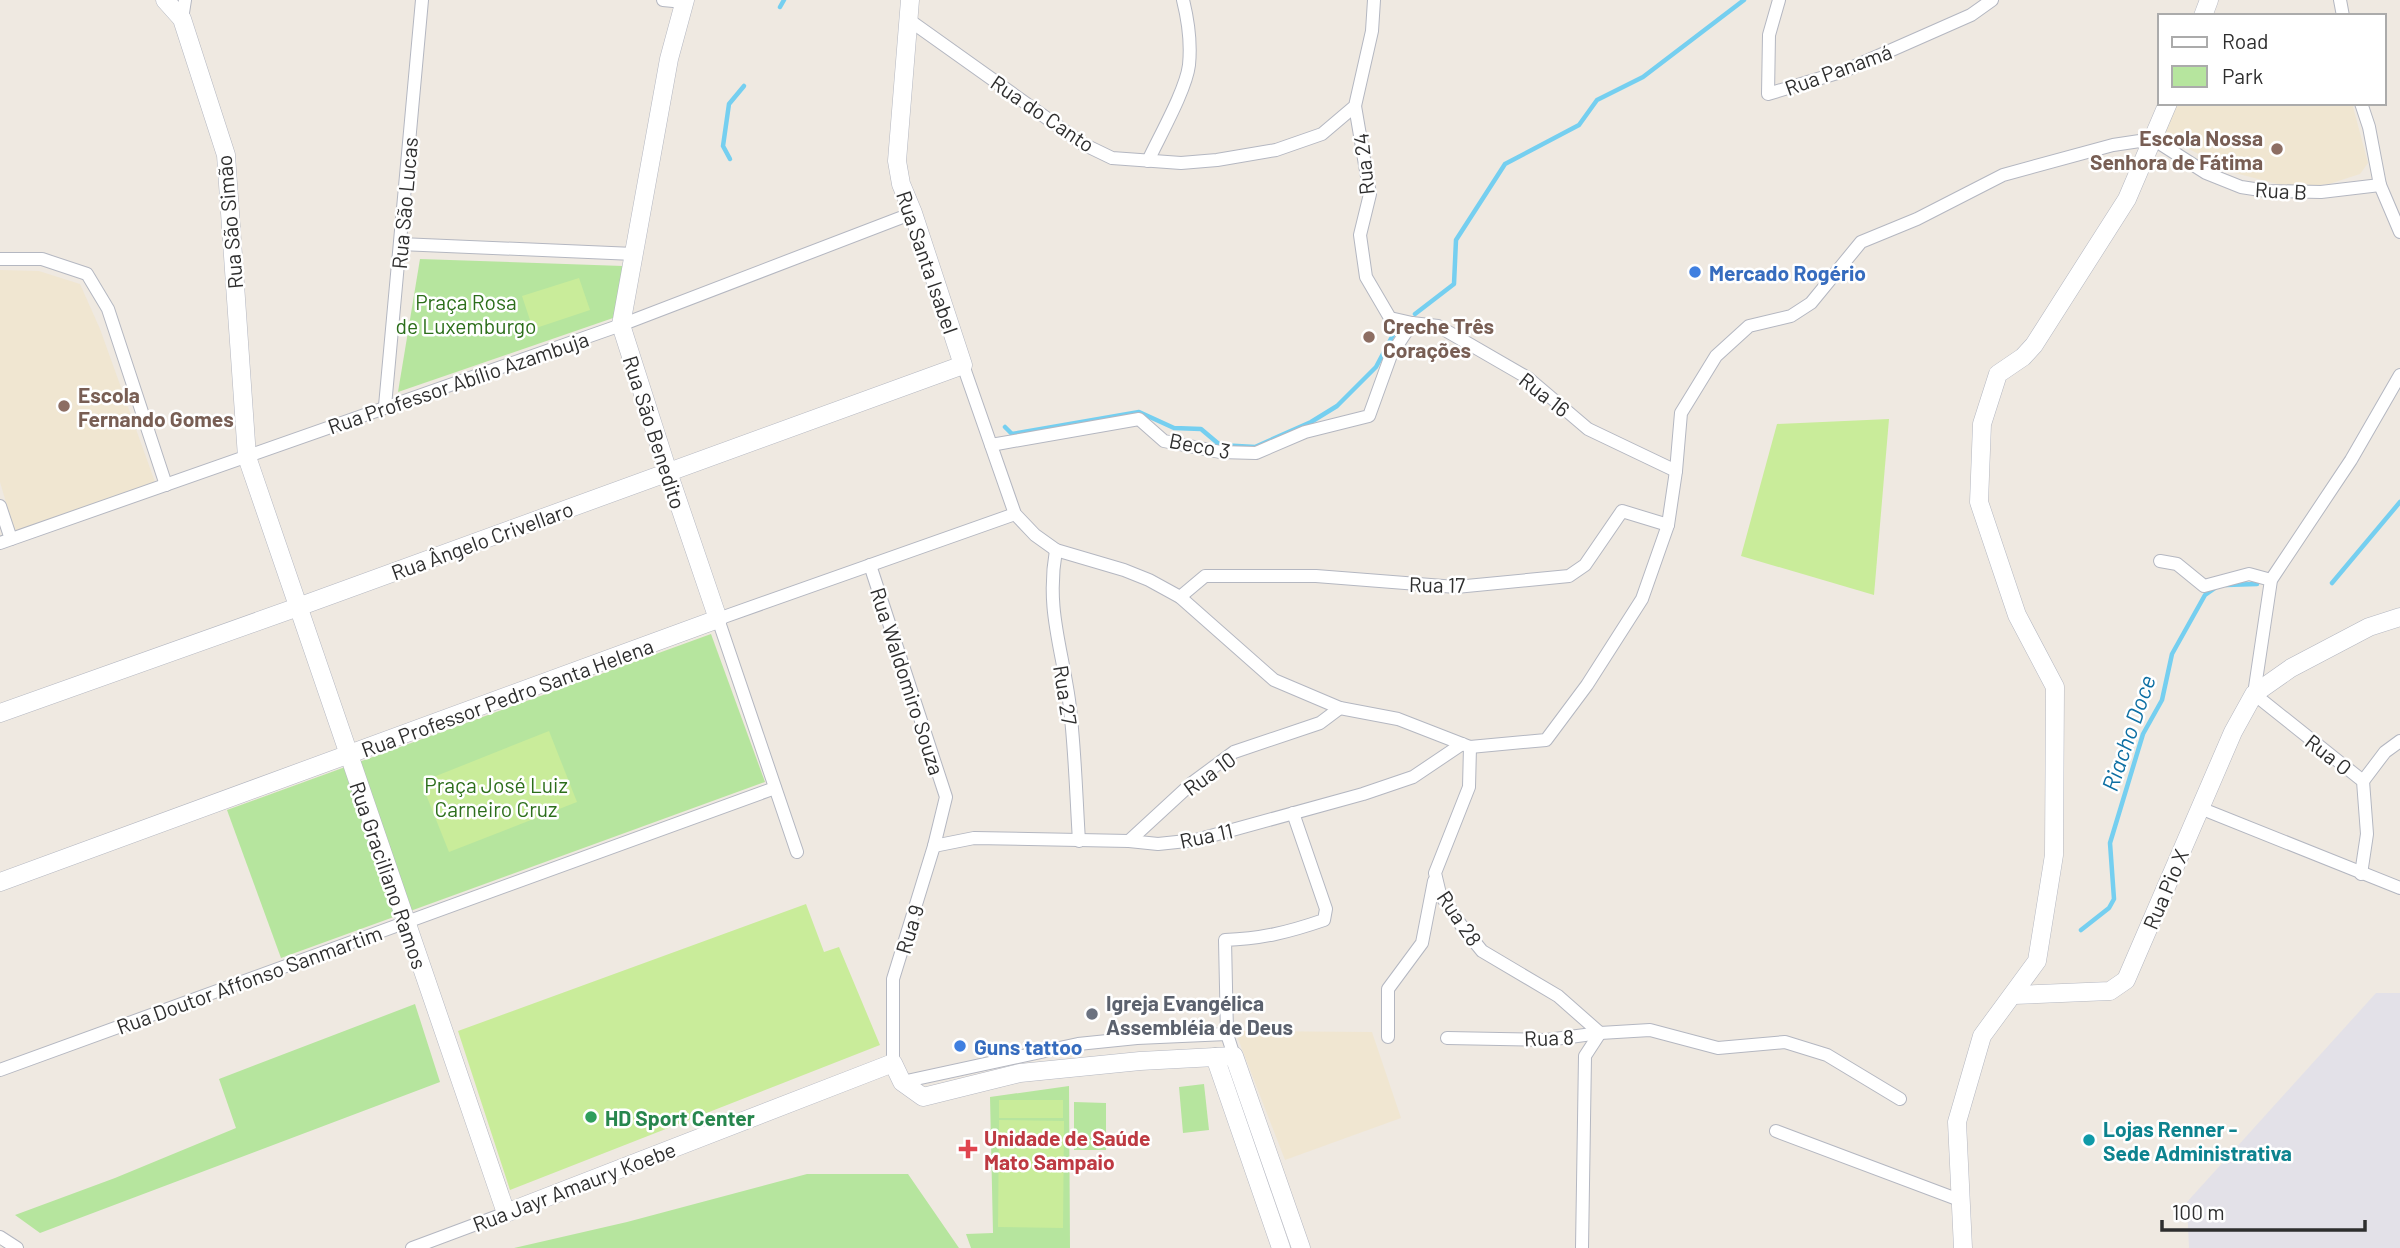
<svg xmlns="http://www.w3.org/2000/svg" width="2400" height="1248" font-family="Barlow,sans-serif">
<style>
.industrial{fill:#e3e1e8}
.education{fill:#f0e6d1}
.green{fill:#b6e59e}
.pitch{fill:#c9ec9a}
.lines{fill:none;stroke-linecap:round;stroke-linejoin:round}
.stream{stroke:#75cff0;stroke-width:4.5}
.street-casing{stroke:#b4b7c1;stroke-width:14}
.secondary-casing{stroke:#b4b7c1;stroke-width:19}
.street{stroke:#fff;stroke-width:12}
.secondary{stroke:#fff;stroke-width:18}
.education-dot{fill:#8d6e63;stroke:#fff;stroke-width:2.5}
.shop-dot{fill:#3f7fe0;stroke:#fff;stroke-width:2.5}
.worship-dot{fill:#6b7280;stroke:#fff;stroke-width:2.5}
.leisure-dot{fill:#2e9e5b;stroke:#fff;stroke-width:2.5}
.culture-dot{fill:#0f9aa8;stroke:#fff;stroke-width:2.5}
.health-dot{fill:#e0444e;stroke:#fff;stroke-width:2.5}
.labels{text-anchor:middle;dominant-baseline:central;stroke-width:5;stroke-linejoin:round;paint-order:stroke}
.street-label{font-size:21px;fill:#2e2e2e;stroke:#fff}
.education-label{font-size:21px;font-weight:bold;fill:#785e54;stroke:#fff;text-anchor:start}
.shop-label{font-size:21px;font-weight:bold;fill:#366cbe;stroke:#fff;text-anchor:start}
.park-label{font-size:21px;fill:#2c6e1b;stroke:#fff}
.worship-label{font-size:21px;font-weight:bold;fill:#5b616d;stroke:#fff;text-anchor:start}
.leisure-label{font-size:21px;font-weight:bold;fill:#27864d;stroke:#fff;text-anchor:start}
.culture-label{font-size:21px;font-weight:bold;fill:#0d838f;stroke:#fff;text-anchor:start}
.health-label{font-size:21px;font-weight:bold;fill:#be3a42;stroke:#fff;text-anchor:start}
.water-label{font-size:23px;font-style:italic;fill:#0d6fa3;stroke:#fff}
</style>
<rect width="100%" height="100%" fill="#efe9e1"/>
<!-- industrial -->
<polygon class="industrial" points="2376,993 2400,993 2400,1248 2189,1248 2187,1202"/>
<!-- education -->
<g class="education">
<polygon points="2175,103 2352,103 2368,163 2360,174 2329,184 2310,186 2289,187 2235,173 2162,135"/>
<polygon points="0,270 39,271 80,284 100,329 155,482 15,533 0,482"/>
<polygon points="1235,1031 1372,1032 1401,1118 1285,1160"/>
</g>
<!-- green -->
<g class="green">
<polygon points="420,259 623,266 616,317 398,392"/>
<polygon points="711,634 765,782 281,958 227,810"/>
<polygon points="415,1004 440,1082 40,1233 15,1215 115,1178 236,1128 219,1079"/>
<polygon points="1204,1084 1209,1130 1183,1133 1179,1087"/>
<polygon points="1069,1086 1070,1248 971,1248 966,1234 993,1233 990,1097"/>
<polygon points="1074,1102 1106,1103 1106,1150 1074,1150"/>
<polygon points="807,1174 908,1174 959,1248 514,1248 627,1222"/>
</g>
<!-- pitch -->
<g class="pitch">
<polygon points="579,278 590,310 533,329 522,296"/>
<polygon points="1889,419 1874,595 1741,556 1777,424"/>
<polygon points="549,731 577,802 449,852 421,782"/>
<polygon points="806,904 824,952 839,947 880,1045 510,1190 458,1031"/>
<rect x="999" y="1100" width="64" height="18"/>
<polygon points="999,1120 1064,1121 1063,1228 998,1227"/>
</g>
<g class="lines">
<!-- stream -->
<g class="stream">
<polyline points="780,7 784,0"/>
<polyline points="730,159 723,146 729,104 744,86"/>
<polyline points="1415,314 1454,284 1456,240 1505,164 1579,125 1597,100 1643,77 1744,0"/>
<polyline points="1005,427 1012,434 1139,412 1174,428 1201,429 1220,445 1255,447 1311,422 1337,406 1376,367 1393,335"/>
<polyline points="2332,583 2400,502"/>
<polyline points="2226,585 2257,584"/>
<polyline points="2081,930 2109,908 2114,899 2110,843 2143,734 2162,700 2172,654 2205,595 2215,588"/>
</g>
<defs>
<g id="street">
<polyline points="663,0 684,2"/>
<polyline points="1779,0 1769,35 1768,94 1844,71 1971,15 1992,0"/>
<polyline points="2340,0 2343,16"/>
<polyline points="182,19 185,0"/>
<polyline points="909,20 1083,144 1112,158 1181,163 1217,160 1276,150 1322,134 1355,106 1372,31 1374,0"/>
<polyline points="2361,103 2369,127 2380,185 2400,232"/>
<polyline points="1355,106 1370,194 1360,235 1366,277 1390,318 1412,323 1438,326 1528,378 1588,429 1676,471"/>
<path d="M1148,161C1159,137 1186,90 1189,65C1191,45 1188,20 1183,0"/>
<polyline points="400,244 634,254"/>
<polyline points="0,259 42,259 87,274 108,309 166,485"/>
<polyline points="963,365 1015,514 1035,535 1056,550 1124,570 1149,580 1180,597 1274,680 1340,708 1398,719 1470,747 1546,740 1587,685 1642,599 1668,525 1676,471 1681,413 1716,356 1749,326 1791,316 1811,303 1861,242 1917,219 2003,175 2113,145 2153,139 2206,173 2241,187 2267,191 2321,192 2380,185"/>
<polyline points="385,406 422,0"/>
<polyline points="991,445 1139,419 1164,441 1220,452 1256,453 1305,432 1369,416 1391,355 1412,323"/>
<polyline points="0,506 11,539"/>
<polyline points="0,543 621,325 913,213"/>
<path d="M1056,550C1046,608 1061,644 1069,700C1075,746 1076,794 1079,841"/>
<polyline points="2160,561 2177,564 2204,586 2249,574 2271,580"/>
<polyline points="870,565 946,797 934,846 893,979 893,1063"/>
<polyline points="1180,597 1205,576 1316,576 1456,587 1569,576 1585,565 1622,511 1668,525"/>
<polyline points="1470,747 1469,787 1435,873 1440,894 1461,925 1482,951 1558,996 1600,1033 1585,1056 1582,1248"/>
<polyline points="2363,781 2385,752 2400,741"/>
<polyline points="2200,808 2400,888"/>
<polyline points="1129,841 1192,783 1234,752 1320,723 1340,708"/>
<polyline points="934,846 974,838 1129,841 1158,844 1196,840 1363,794 1413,777 1462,744"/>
<polyline points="797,852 718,619 1015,514"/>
<polyline points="2361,874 2367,834 2363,781 2254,694 2271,580 2351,460 2400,375"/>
<path d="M1227,1034L1225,940C1261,939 1289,932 1324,920L1326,909L1293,813"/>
<polyline points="1388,1037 1388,989 1422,943 1434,881"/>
<polyline points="1447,1038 1547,1040 1600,1033 1650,1030 1718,1048 1785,1042 1827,1055 1900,1099"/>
<polyline points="0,1070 775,788"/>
<polyline points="902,1082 1078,1044 1137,1038 1227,1034 1234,1056"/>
<polyline points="1776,1131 1962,1201"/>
<polyline points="0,1237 17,1248"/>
<polyline points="412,1248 506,1213"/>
</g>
<g id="secondary">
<polyline points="165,0 182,19 226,155 247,457 506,1213 893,1063 902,1082 923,1097 1020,1073 1140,1061 1234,1056 1301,1248"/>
<polyline points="2203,16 2209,0"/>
<polyline points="0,713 298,607 963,365 913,213 901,184 897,161 910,0"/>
<polyline points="0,882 718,619 668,472 621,325 669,59 685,0"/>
<polyline points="2014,995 2110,991 2126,980 2233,732 2254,694 2291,668 2369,627 2400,617"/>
<polyline points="1215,1057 1281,1248"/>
<polyline points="1963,1248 1957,1122 1982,1036 2037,961 2054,855 2055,687 2017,615 1979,502 1982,424 1998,374 2023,357 2034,345 2127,199 2168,103"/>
</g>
</defs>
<!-- street casing -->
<use href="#street" class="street-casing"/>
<!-- secondary casing -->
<use href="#secondary" class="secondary-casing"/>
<!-- street -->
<use href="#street" class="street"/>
<!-- secondary -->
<use href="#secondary" class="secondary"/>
</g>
<!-- markers -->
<g class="education-dot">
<circle cx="2277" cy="149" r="7"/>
<circle cx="1369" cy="337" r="7"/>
<circle cx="64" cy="406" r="7"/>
</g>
<g class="shop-dot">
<circle cx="1695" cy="272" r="7"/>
<circle cx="960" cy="1046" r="7"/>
</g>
<circle class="worship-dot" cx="1092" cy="1014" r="7"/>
<circle class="leisure-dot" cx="591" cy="1117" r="7"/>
<circle class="culture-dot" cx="2089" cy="1140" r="7"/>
<path class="health-dot" d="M964.5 1138.5h7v7h7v7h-7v7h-7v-7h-7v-7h7z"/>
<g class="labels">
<!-- street labels -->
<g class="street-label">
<text transform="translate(1838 69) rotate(-20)">Rua Panamá</text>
<text transform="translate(1043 113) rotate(34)">Rua do Canto</text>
<text transform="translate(1363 164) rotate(-96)">Rua 24</text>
<text transform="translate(2281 190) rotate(3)">Rua B</text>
<text transform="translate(404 203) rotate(-85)">Rua São Lucas</text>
<text transform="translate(229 222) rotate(-95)">Rua São Simão</text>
<text transform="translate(928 262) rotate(71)">Rua Santa Isabel</text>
<text transform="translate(458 382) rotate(-19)">Rua Professor Abílio Azambuja</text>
<text transform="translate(1545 394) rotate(38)">Rua 16</text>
<text transform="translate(655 432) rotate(72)">Rua São Benedito</text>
<text transform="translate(1200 445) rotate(11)">Beco 3</text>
<text transform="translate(482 540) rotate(-20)">Rua Ângelo Crivellaro</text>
<text transform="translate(1437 584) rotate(1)">Rua 17</text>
<text transform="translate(908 681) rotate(72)">Rua Waldomiro Souza</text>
<text transform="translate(1066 695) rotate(81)">Rua 27</text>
<text transform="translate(507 697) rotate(-20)">Rua Professor Pedro Santa Helena</text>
<text transform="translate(2329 754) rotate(38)">Rua O</text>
<text transform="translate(1209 773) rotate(-36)">Rua 10</text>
<text transform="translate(1206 835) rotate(-12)">Rua 11</text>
<text transform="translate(389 875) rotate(71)">Rua Graciliano Ramos</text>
<text transform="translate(2165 889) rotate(-67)">Rua Pio X</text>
<text transform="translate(1460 918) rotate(56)">Rua 28</text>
<text transform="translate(909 929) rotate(-73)">Rua 9</text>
<text transform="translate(249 979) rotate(-20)">Rua Doutor Affonso Sanmartim</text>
<text transform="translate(1549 1037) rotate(-2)">Rua 8</text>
<text transform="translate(574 1186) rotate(-21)">Rua Jayr Amaury Koebe</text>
</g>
<!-- education labels -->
<g class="education-label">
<text x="2263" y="137" text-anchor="end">Escola Nossa<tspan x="2263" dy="24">Senhora de Fátima</tspan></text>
<text x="1383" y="325">Creche Três<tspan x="1383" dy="24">Corações</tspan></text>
<text x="78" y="394">Escola<tspan x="78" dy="24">Fernando Gomes</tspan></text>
</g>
<!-- shop labels -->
<g class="shop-label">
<text x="1709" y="272">Mercado Rogério</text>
<text x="974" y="1046">Guns tattoo</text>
</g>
<!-- park labels -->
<g class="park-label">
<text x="466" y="301">Praça Rosa<tspan x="466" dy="24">de Luxemburgo</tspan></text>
<text x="496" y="784">Praça José Luiz<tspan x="496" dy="24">Carneiro Cruz</tspan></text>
</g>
<!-- worship labels -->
<g class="worship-label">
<text x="1106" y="1002">Igreja Evangélica<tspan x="1106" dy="24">Assembléia de Deus</tspan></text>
</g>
<!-- leisure labels -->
<g class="leisure-label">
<text x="605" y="1117">HD Sport Center</text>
</g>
<!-- culture labels -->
<g class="culture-label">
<text x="2103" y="1128">Lojas Renner -<tspan x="2103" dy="24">Sede Administrativa</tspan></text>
</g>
<!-- health labels -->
<g class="health-label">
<text x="984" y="1137">Unidade de Saúde<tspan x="984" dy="24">Mato Sampaio</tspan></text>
</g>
<!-- water labels -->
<g class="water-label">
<text transform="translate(2128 733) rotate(-71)">Riacho Doce</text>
</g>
</g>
<!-- legend -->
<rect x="2158" y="14" width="228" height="91" fill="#ffffff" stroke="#ababab" stroke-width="2"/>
<rect x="2172" y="37" width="35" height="10" fill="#ffffff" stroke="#ababab" stroke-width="2"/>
<text x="2222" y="49" font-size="21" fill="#2e2e2e">Road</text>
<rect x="2172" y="66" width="35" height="21" fill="#b6e59e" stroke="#ababab" stroke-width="2"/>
<text x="2222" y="84" font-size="21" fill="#2e2e2e">Park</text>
<!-- scale -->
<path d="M2162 1220v10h203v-10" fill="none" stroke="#2e2e2e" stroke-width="3.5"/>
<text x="2172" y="1220" font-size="21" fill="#2e2e2e" stroke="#ffffff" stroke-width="5" paint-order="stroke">100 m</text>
</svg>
